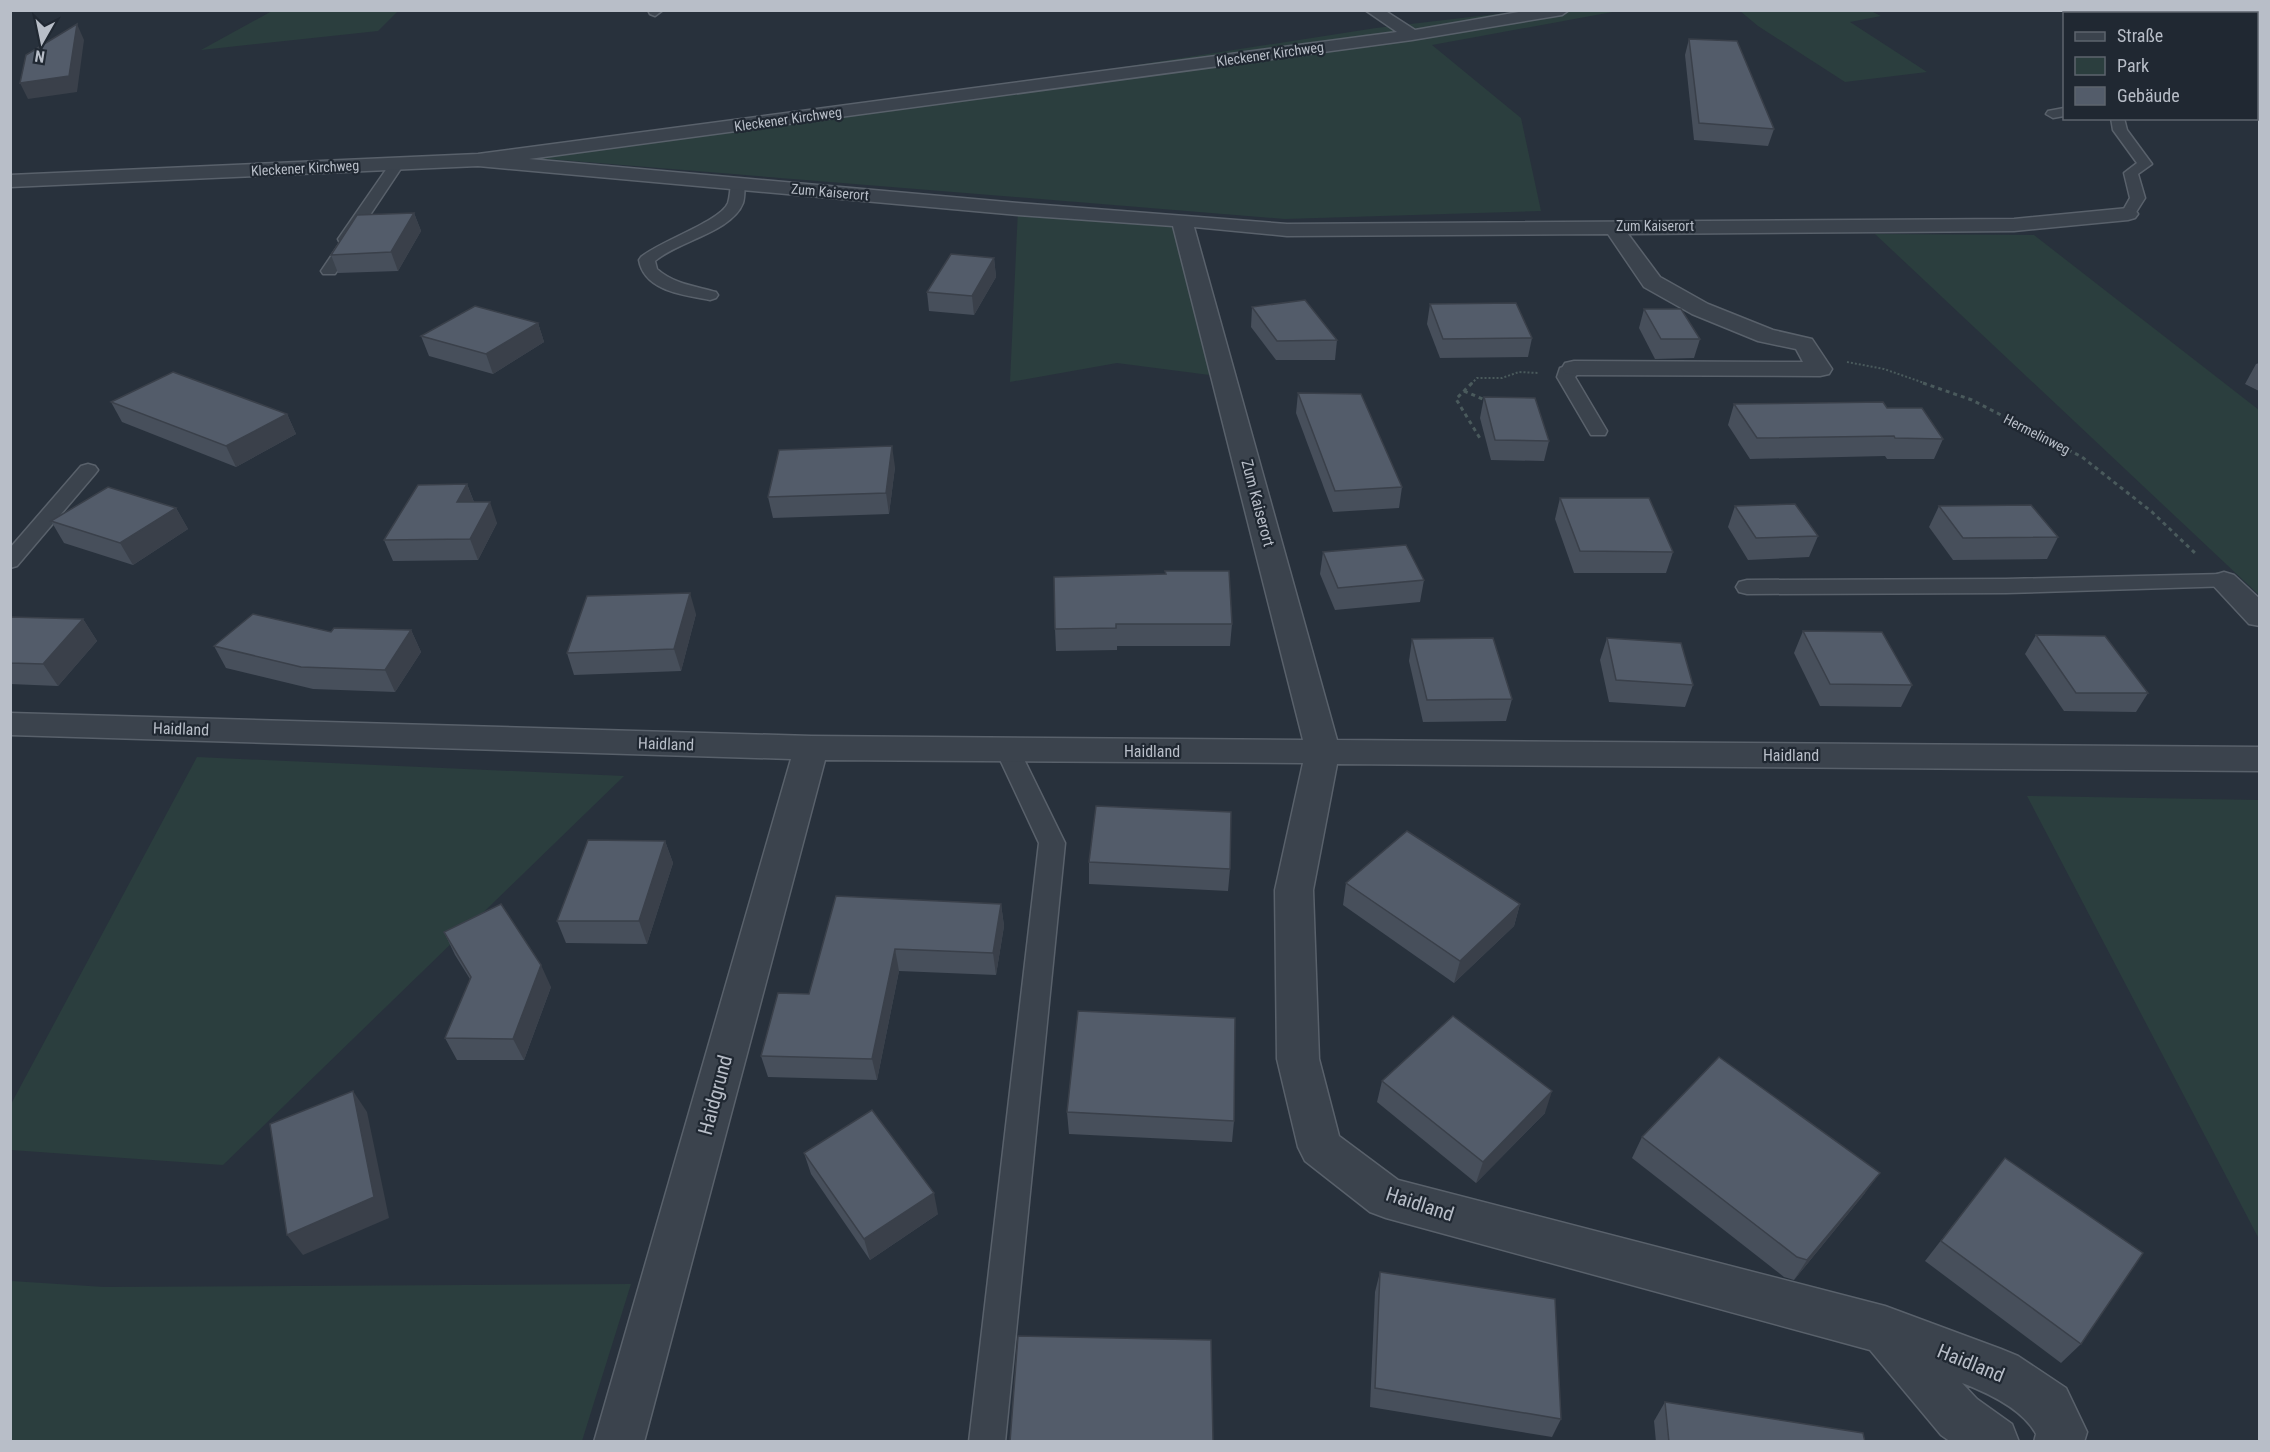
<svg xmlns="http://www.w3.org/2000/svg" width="2270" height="1452" font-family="'Roboto Condensed',sans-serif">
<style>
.green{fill:#2b3e3e}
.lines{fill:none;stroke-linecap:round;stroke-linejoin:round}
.service-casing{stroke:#59616b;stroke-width:3}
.minor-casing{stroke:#59616b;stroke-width:3}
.path-far1{stroke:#4a5a5c;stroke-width:2;stroke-dasharray:2 2;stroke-linecap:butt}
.path{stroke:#4a5a5c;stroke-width:3;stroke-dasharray:4 4;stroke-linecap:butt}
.service{fill:#3b434d;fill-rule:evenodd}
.minor{fill:#3b434d;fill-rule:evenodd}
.wall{fill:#474f5b}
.shaded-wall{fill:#3a404a}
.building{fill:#535c6a;stroke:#3a404a;stroke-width:1.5}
.labels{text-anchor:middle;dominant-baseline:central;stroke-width:4.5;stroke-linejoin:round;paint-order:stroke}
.far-street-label{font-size:14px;fill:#b8bec8;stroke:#202832}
.street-label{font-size:16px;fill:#b8bec8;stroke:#202832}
.near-street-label{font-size:20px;fill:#b8bec8;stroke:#202832}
</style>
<rect width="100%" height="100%" fill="#28313c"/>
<!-- green -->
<g class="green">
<polygon points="272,11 272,10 398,11 378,31 201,50"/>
<polygon points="1522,11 1618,11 1432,45 1521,118 1541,211 1285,219 536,158 1376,28"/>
<polygon points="1740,11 1871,11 1881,16 1850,22 1927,72 1845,82 1758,26"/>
<polygon points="1018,209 1182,220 1225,377 1117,363 1010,382"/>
<polygon points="1875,234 2034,235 2259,410 2259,595"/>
<polygon points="197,757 624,776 223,1165 11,1150 10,1106"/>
<polygon points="2027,796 2259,800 2259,1239"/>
<polygon points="11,1281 104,1287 631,1284 582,1441 11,1442"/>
</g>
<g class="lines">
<defs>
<g id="service">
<polygon points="2064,108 2064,116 2053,118 2046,114 2048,111"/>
<polygon points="2111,118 2124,118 2127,130 2152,164 2138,174 2145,198 2133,217 2128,218 2121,214 2130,198 2124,173 2137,163 2113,130"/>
<polygon points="397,160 404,164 354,239 356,243 335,274 323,274 321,271 340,243 338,239 392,161"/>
<path d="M738,180L745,184C744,190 745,197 743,203C732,232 678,241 655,261L657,269C674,284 695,286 716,292L718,295L716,298L710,300C684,295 644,291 639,260L641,257C660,241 721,221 728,203C730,197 730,190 731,184Z"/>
<polygon points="1574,363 1580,364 1583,368 1575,377 1607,431 1605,435 1591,435 1557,377 1560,368"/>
<polygon points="88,464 95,466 98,470 95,474 17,566 10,568 10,548 81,466"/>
<polygon points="2224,574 2232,576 2235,581 2232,586 2006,593 1747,594 1739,592 1736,587 1739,582 1747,580 2006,579"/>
<polygon points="1008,743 1017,745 1020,751 1065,843 1005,1442 969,1442 1039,843 996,751 999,745"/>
</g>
<g id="minor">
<polygon points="648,10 663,10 655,16 650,14"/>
<path d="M1365,10H1384L1415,30L1531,10H1569L1562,15L1412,40L529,159L1018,203L1287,224L2014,219L2128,208L2135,210L2138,214L2135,218L2128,220L2014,231L1628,234L1660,277L1708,304L1773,330L1812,339L1832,369L1829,374L1820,376L1574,375L1565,373L1562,368L1565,363L1574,361L1803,362L1796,349L1758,341L1692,314L1644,287L1608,234L1287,236L1194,227L1337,740L2260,747V771L1337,764L1313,890L1319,1059L1339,1136L1398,1180L1885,1306L2001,1349L2018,1356L2066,1388L2087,1432L2084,1442H2034L2036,1434C2023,1409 1988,1393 1962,1383L1977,1399L2012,1424L2019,1442H1951L1941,1435L1870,1350L1386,1218L1370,1212L1305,1161L1298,1147L1277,1059L1275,890L1303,763L825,760L644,1442H594L791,759L10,735V713L811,736L1303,740L1173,226L1018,215L478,166L10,187V175L478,154L1397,32Z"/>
<polygon points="2224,572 2234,575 2260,599 2260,626 2249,624 2209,581 2214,575"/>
</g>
</defs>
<!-- service casing -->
<use href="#service" class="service-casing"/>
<!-- minor casing -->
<use href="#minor" class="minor-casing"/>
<!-- path-far1 -->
<g class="path-far1">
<polyline points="1847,362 1884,369 1927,384"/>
<polyline points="1471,384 1477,378 1502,378 1519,372 1538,373"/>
</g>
<!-- path -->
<g class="path">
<polyline points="1472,383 1456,399 1481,440"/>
<polyline points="1923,383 1972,400 2082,457 2152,512 2195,553"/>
<polyline points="1464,391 1485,400"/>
</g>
<!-- service -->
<use href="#service" class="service"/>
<!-- minor -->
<use href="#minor" class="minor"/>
</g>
<!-- wall -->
<g class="wall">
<polygon points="1689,39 1774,129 1768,146 1694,140 1685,55"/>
<polygon points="414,213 421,231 398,271 338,273 331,255"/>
<polygon points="994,258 996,277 974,315 929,311 927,292"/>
<polygon points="1430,304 1532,338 1528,357 1440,358 1427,324"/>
<polygon points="1252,307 1337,340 1335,360 1276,360 1251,327"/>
<polygon points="1644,309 1700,339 1694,358 1655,359 1639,328"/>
<polygon points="538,323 544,342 493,374 429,356 421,336"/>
<polygon points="2259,363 2259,391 2245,384 2256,364"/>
<polygon points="1298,393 1402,487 1399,508 1333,512 1296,413"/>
<polygon points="1484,397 1549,441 1544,461 1491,460 1480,418"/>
<polygon points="111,402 287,414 296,434 236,467 122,422"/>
<polygon points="1734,404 1887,408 1943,439 1934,459 1887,459 1885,456 1750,459 1728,425"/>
<polygon points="895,467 889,514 773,518 768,497"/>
<polygon points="467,484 474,502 497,523 478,560 393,561 384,540"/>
<polygon points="1560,498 1673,552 1666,573 1574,573 1555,519"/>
<polygon points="1735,506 1818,536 1809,557 1748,560 1728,527"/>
<polygon points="1939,506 2058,537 2047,559 1953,560 1929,527"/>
<polygon points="176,508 188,529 133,565 64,543 51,521"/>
<polygon points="1323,552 1424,580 1420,602 1335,610 1320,574"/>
<polygon points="1166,574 1232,624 1230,646 1117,646 1117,650 1056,651 1055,629"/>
<polygon points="696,614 681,671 574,675 567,653"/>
<polygon points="10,617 83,619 97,641 58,686 10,684"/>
<polygon points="411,630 421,652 395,692 313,689 226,668 214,646 331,632"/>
<polygon points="1803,631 1912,685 1901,707 1820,706 1794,653"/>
<polygon points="2036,635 2148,693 2136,712 2064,711 2025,654"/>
<polygon points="1607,638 1693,685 1685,707 1609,702 1600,660"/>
<polygon points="1412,639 1512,699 1506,721 1423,722 1409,661"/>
<polygon points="665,841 673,863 647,944 566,943 557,921"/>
<polygon points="1089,862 1230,869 1228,891 1089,884"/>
<polygon points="1346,883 1520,904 1514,926 1454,983 1343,905"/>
<polygon points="836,896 1001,904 1004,926 996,975 899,971 877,1080 768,1077 761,1056 809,994"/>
<polygon points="444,932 551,987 524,1060 457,1060 445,1038 470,979 455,955"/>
<polygon points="1382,1081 1545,1113 1476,1183 1377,1102"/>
<polygon points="1067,1112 1234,1121 1232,1142 1069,1134"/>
<polygon points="1642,1137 1865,1193 1794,1280 1784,1277 1632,1158"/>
<polygon points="804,1153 938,1214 870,1260 811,1174"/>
<polygon points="2005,1158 2081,1344 2061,1363 1925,1261"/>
<polygon points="1380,1272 1561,1419 1552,1437 1370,1407 1375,1292"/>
<polygon points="1665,1402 1865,1442 1656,1442 1654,1421"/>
</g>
<!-- shaded-wall -->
<g class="shaded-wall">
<polygon points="77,24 84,40 77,92 28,99 20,83"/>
<polygon points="414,213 421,231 398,271 391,252"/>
<polygon points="994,258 996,277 974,315 972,296"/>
<polygon points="538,323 544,342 493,374 486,354"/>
<polygon points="287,414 296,434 236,467 226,446"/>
<polygon points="892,446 895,467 889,514 886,493"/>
<polygon points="467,484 475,505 457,502"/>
<polygon points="490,502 497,523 478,560 470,539"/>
<polygon points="176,508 188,529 133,565 120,543"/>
<polygon points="690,593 696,614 681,671 674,649"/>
<polygon points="83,619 97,641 58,686 43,664"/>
<polygon points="411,630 421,652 395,692 385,670"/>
<polygon points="665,841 673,863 647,944 639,921"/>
<polygon points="1001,904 1004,926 996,975 993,953"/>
<polygon points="1520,904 1514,926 1454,983 1460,961"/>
<polygon points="895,949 899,971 877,1080 872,1059"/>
<polygon points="541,965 551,987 524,1060 513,1039"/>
<polygon points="353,1091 367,1112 389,1218 303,1255 287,1235"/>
<polygon points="1552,1091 1545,1113 1476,1183 1483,1162"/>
<polygon points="1880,1173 1865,1193 1794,1280 1807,1260"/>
<polygon points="934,1193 938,1214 870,1260 864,1239"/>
</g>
<!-- building -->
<g class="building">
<polygon points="77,24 69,76 20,83 26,55"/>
<polygon points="1689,39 1737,41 1774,129 1699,123"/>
<polygon points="414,213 391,252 331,255 357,215"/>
<polygon points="951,254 994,258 972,296 927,292"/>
<polygon points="1305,300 1337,340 1277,341 1252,307"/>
<polygon points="1516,303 1532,338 1443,339 1430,304"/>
<polygon points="475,306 538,323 486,354 421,336"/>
<polygon points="1644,309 1681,309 1700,339 1661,339"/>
<polygon points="173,372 287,414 226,446 111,402"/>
<polygon points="1298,393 1361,394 1402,487 1335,491"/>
<polygon points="1484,397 1535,398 1549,441 1495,440"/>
<polygon points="1883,402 1887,408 1922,408 1943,439 1895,438 1894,436 1757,438 1734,404"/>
<polygon points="892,446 886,493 768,497 779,450"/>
<polygon points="467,484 457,502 490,502 470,539 384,540 418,485"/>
<polygon points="108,487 176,508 120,543 51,521"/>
<polygon points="1560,498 1649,498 1673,552 1580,551"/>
<polygon points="1795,504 1818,536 1756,538 1735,506"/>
<polygon points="2031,505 2058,537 1963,538 1939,506"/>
<polygon points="1406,545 1424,580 1338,588 1323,552"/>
<polygon points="1165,571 1229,571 1232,624 1116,624 1116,628 1055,629 1054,577 1166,574"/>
<polygon points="690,593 674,649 567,653 587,596"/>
<polygon points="253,614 331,632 334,628 411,630 385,670 301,667 214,646"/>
<polygon points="10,617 83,619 43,664 10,663"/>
<polygon points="1803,631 1882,632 1912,685 1830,684"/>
<polygon points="2036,635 2105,636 2148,693 2076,693"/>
<polygon points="1493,638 1512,699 1427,700 1412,639"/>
<polygon points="1607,638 1681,643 1693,685 1616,680"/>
<polygon points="1096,806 1231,812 1230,869 1089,862"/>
<polygon points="1407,831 1520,904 1460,961 1346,883"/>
<polygon points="588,840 665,841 639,921 557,921"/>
<polygon points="836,896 1001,904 993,953 895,949 872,1059 761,1056 778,993 809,994"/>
<polygon points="501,904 541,965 513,1039 445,1038 471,977 444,932"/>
<polygon points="1078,1011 1235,1018 1234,1121 1067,1112"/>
<polygon points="1453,1016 1552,1091 1483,1162 1382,1081"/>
<polygon points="1719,1057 1880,1173 1807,1260 1797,1257 1642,1137"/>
<polygon points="353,1091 374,1197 287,1235 270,1124"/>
<polygon points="872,1110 934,1193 864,1239 804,1153"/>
<polygon points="2005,1158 2143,1253 2081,1344 1941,1241"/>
<polygon points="1380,1272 1555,1299 1561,1419 1375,1388"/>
<polygon points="1018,1336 1211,1340 1213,1442 1010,1442"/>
<polygon points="1665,1402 1863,1433 1865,1442 1669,1442"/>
</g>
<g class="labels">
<!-- far-street labels -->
<g class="far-street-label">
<text transform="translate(1270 54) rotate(-8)">Kleckener Kirchweg</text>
<text transform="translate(788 119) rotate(-8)">Kleckener Kirchweg</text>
<text transform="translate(305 168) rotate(-3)">Kleckener Kirchweg</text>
<text transform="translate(830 192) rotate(5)">Zum Kaiserort</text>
<text x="1655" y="226">Zum Kaiserort</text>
<text transform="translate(2037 434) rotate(27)">Hermelinweg</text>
</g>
<!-- street labels -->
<g class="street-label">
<text transform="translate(1258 503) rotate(75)">Zum Kaiserort</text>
<text transform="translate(181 729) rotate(2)">Haidland</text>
<text transform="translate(666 744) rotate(2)">Haidland</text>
<text x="1152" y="751">Haidland</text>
<text x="1791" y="755">Haidland</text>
</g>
<!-- near-street labels -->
<g class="near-street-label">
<text transform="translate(715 1095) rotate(-75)">Haidgrund</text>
<text transform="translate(1420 1204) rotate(18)">Haidland</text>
<text transform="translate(1971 1363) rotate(22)">Haidland</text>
</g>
</g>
<!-- border -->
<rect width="2270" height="1452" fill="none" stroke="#b8bec8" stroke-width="24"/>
<!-- legend -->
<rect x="2063" y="12" width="195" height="108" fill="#202832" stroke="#5d646e" stroke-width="1.5"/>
<rect x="2075" y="32" width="30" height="9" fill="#3b434d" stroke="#5d646e" stroke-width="1.5"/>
<text x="2117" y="42" font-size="18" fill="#b8bec8">Straße</text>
<rect x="2075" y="57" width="30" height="18" fill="#2b3e3e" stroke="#5d646e" stroke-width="1.5"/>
<text x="2117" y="72" font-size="18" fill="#b8bec8">Park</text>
<rect x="2075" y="87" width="30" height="18" fill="#535c6a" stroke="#5d646e" stroke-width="1.5"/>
<text x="2117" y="102" font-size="18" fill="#b8bec8">Gebäude</text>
<!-- north arrow -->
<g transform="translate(42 42) rotate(189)" stroke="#202832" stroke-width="4.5" paint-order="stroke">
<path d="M0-4.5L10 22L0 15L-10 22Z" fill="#b8bec8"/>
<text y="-9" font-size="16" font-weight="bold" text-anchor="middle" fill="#b8bec8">N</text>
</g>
</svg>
